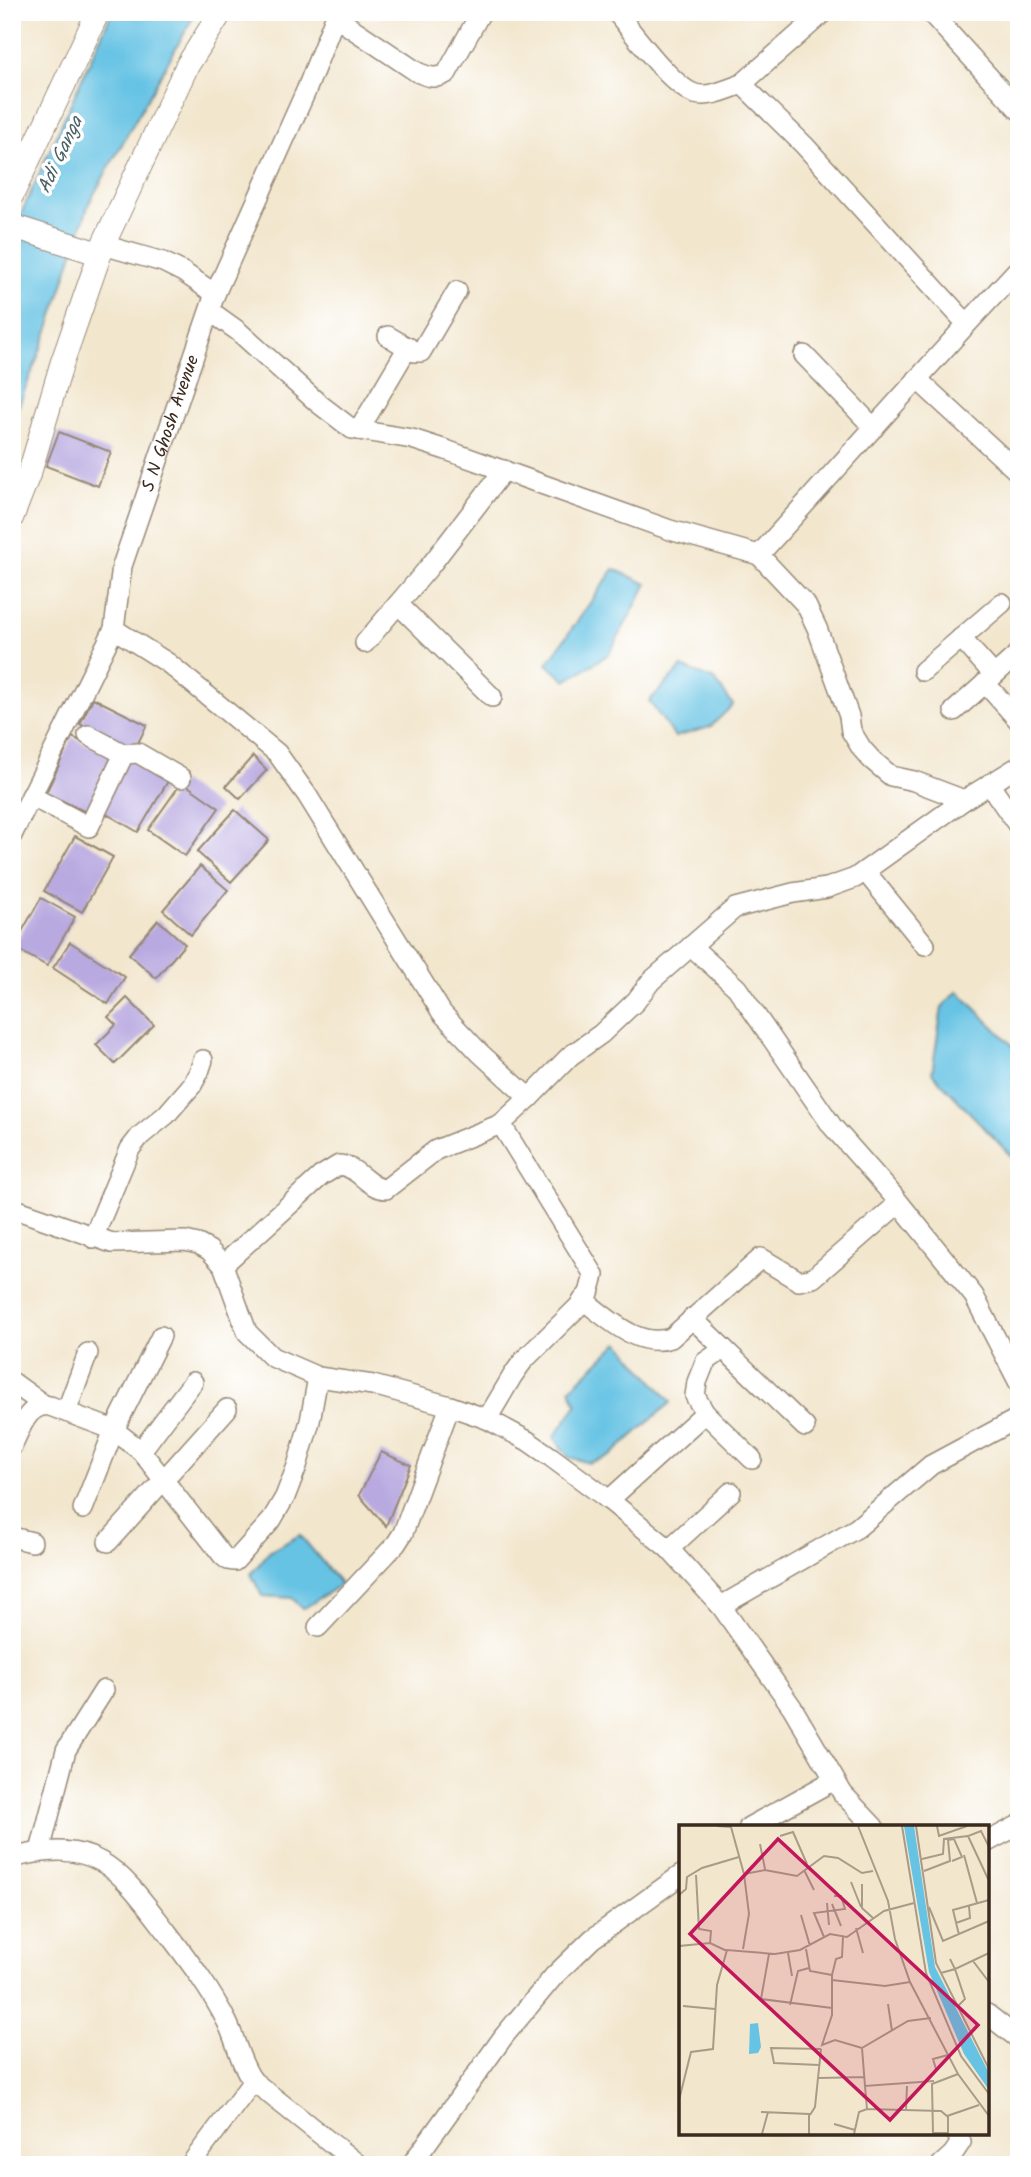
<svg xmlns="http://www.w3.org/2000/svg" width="1031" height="2177" font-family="Kalam,sans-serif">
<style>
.water{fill:#66c3e4;stroke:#507681;stroke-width:2}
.building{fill:#b8a9e0}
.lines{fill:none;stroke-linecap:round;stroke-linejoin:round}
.minor-casing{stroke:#968876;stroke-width:22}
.major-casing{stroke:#968876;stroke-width:25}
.minor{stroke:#fff;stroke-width:19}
.major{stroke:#fff;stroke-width:23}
.labels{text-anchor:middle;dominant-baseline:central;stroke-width:7;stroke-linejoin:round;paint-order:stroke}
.street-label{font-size:18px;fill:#3b2a1e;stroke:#fff}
.water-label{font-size:19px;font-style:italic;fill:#4a6063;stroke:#fff}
.inset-road{fill:none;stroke:#a99b87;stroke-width:2}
.view{fill:#c2185b;fill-opacity:0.15;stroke:#c2185b;stroke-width:3.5}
.inset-edge{fill:none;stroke:#3b2a1e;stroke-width:3.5}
</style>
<rect width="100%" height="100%" fill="#fff"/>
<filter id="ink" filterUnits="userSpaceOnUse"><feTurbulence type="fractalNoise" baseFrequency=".0143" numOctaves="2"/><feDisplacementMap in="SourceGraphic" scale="14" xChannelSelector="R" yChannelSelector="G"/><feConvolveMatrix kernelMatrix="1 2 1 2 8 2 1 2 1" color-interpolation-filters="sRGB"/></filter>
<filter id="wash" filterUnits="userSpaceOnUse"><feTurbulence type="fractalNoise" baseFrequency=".00686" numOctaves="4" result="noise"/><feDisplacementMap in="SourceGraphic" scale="28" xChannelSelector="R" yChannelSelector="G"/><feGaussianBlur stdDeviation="1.57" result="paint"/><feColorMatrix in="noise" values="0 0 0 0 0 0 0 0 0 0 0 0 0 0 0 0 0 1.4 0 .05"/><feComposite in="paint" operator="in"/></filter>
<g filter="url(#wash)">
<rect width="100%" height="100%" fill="#f2e6cd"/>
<!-- water -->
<g class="water">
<polygon points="112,12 196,12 89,203 49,328 12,423 12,234"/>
<polygon points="614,569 647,584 609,654 566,681 547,664"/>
<polygon points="682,667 715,680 733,705 710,727 675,737 649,701"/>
<polygon points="958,991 1019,1052 1019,1158 1013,1158 932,1073 942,1007"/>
<polygon points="619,1342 671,1402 610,1456 589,1463 568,1457 554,1437 577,1405 570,1389"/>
<polygon points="300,1535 341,1584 303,1609 292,1598 262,1596 251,1574 270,1551"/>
</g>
<g id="blocks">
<!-- building -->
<g class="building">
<polygon points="59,432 111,452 98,486 46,466"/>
<polygon points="93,698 147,725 134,751 80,724"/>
<polygon points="72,737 112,756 86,812 46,793"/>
<polygon points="253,756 267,770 240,799 226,786"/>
<polygon points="128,757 168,781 138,832 98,809"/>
<polygon points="182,782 219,808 185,856 148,830"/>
<polygon points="235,810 269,840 231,882 197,852"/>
<polygon points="75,836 113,857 82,912 44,891"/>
<polygon points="200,866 228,890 191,935 163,910"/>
<polygon points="41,898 75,917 47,966 13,947"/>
<polygon points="158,920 185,944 156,978 129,954"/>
<polygon points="70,942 125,977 108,1004 53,968"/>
<polygon points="127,998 154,1025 115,1064 96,1045 116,1025 108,1017"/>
<polygon points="381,1452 411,1465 386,1526 359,1495"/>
</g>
</g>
</g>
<g filter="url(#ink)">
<use href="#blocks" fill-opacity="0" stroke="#968876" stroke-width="2"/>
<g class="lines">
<defs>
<g id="minor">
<polyline points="930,12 1019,110"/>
<path d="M335,17L417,72C429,77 436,80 447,73L481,12"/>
<polyline points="742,84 824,12"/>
<polyline points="103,245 163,262 183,272 215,294"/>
<path d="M210,311L238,331L318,403L352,429L412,439L446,450L670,530L759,555L967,324L804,145L742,84C728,89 709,98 695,94C672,87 632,31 616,12"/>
<polyline points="967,324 1019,268"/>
<polyline points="388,336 415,352 421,352 457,291"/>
<polyline points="804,355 874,428"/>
<polyline points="917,379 1019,473"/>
<polyline points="359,430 408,347"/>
<polyline points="398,604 492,697"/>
<polyline points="114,629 168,663 277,753 307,795 442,1013 480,1053 529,1098"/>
<polyline points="961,638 994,675"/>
<polyline points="365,643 430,566 504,470"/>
<polyline points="923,671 1002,603"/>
<polyline points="985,683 1019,721"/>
<polyline points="954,711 1019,653"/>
<polyline points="88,735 124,754"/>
<polyline points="989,784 1019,827"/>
<polyline points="31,796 89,827 124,754 138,753 181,778"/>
<polyline points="964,800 1019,766"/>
<path id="s1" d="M12,835L114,629L122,566L215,294L306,91L337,12"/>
<polyline points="865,871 925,945"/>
<polyline points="691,946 737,988 832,1126 892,1194 974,1296 1019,1383"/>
<polyline points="501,1124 529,1098 570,1056 601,1034 636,1001 651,981 735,908 793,893 827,888 855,878 964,800 914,781 891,776 872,760 862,749 851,731 849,716 817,628 806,605 759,555"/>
<polyline points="12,1208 112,1243 185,1241 198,1244 209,1250 223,1265 247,1332 272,1357 318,1377 373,1385 450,1406 487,1419 528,1441 551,1457 609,1500 669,1549 721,1606 792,1707 843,1794 874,1827"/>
<polyline points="93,1238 130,1149 140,1136 166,1115 192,1085 199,1072 203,1060"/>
<path d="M223,1265L321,1176L339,1165C358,1166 368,1189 386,1189L436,1150L501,1124L594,1275L589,1293L578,1307L523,1361L513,1375L487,1419"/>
<path d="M583,1300C608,1318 637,1349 671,1338L761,1258L799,1281L813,1278L899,1203"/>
<polyline points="692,1318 805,1427"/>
<polyline points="12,1382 44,1405"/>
<polyline points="66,1412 88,1353"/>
<polyline points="705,1413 752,1459"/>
<path d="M12,1446C20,1430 28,1402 50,1406L114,1430L141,1451L223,1556L228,1560L235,1561L271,1521L285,1497L297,1466L310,1421L318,1377"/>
<polyline points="141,1451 193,1382"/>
<polyline points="609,1500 705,1413 695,1396 697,1382 705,1362 724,1349"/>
<polyline points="83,1509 114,1430 161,1336"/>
<polyline points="12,1537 32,1542"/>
<polyline points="108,1542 227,1409"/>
<polyline points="669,1549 731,1492"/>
<polyline points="721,1606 857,1528 931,1465 1013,1421 1019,1417"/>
<polyline points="318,1627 396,1544 403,1533 450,1406"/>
<polyline points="749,1827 834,1780"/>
<polyline points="987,1842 1019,1825"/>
<polyline points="40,1851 66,1750 104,1690"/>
<path d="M12,1858C98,1835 120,1871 167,1932C189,1961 211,1990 227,2022C237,2042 239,2062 253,2081L359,2165"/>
<polyline points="987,2014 1019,2039"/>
<polyline points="190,2165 253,2081"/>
<polyline points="411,2165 504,2036 554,1976 592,1939 681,1875"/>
<polyline points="941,2165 953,2154 961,2142 956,2133"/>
</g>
<g id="major">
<polyline points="12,195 98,12"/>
<polyline points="12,226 100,254"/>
<polyline points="12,517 31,468 62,363 103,245 187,66 221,12"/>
</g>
</defs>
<!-- minor casing -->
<use href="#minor" class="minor-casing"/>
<!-- major casing -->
<use href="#major" class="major-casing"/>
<!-- minor -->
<use href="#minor" class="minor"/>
<!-- major -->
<use href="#major" class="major"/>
</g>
</g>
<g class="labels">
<!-- street labels -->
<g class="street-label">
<text stroke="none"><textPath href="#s1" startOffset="444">S N Ghosh Avenue</textPath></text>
</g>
<!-- water labels -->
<g class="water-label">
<text transform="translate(61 155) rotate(-65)">Adi Ganga</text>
</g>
</g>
<!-- overview -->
<g transform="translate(679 1825)">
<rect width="310" height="310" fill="#f2e6cd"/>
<path d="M225,1H235L256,142L310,248V265L285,229L250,147ZM79,198L82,222L79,228L70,229L71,199Z" fill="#66c3e4"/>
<path class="inset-road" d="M38,1L52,2L65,49M179,1L209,76L216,114L231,157L279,249L310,291M223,1L247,148L282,231L310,269M237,1L257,138L310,244M258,1L260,11L288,1M101,11L114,7L128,39M81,19L86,44M310,22L302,6L289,11L310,56M285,30L298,78M243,34L264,29L265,14L289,11M125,45L135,65M245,46L271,36L269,15L275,14L283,32L273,36M17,50L20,104L32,106L31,118M172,57L182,82M183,59V83L194,93M0,70L7,64L8,52L23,43L60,32M148,78L150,100M153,79L162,101M250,82L264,116L310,96M122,90L131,121M277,98L291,93L290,81M177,103L184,128M280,110L274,85L310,75M145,112L135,88L166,84L162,71H155M0,121L31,118L48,126M64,124L70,89L65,49L86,45L118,51L145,31L159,33L183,48L194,46M127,124L131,146L153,150L157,134L163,132L164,112M109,128L113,151M90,129L82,174L153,183M294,136L310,157M262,148L276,144L271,134M153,150V190L143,220L156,215L183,223M153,155L206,161L231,157M209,179L213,206M111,180L119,146L130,143M4,181L36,184M279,181L286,174L276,144L310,128M252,193L229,196L183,223L186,261L255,256M140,240L95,238L92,223L142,224M257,244L254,234L269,230M140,253L186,252M186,261L188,284M0,275L12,227L34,224L38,160L48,125L96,129L121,125L151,109L168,112L205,86L235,78M227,285L228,261M82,287L130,289V309M131,290L136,282L142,224M269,291V308H254L253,259L279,249M155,299L176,305M83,309L89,287M175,309L180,287L188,284L262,286L268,291L300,280"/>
<path class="view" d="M99,14L299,200L211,295L11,109Z"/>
<rect width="310" height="310" class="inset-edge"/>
</g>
<!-- margin -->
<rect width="1031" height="2177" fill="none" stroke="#fff" stroke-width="42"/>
</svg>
